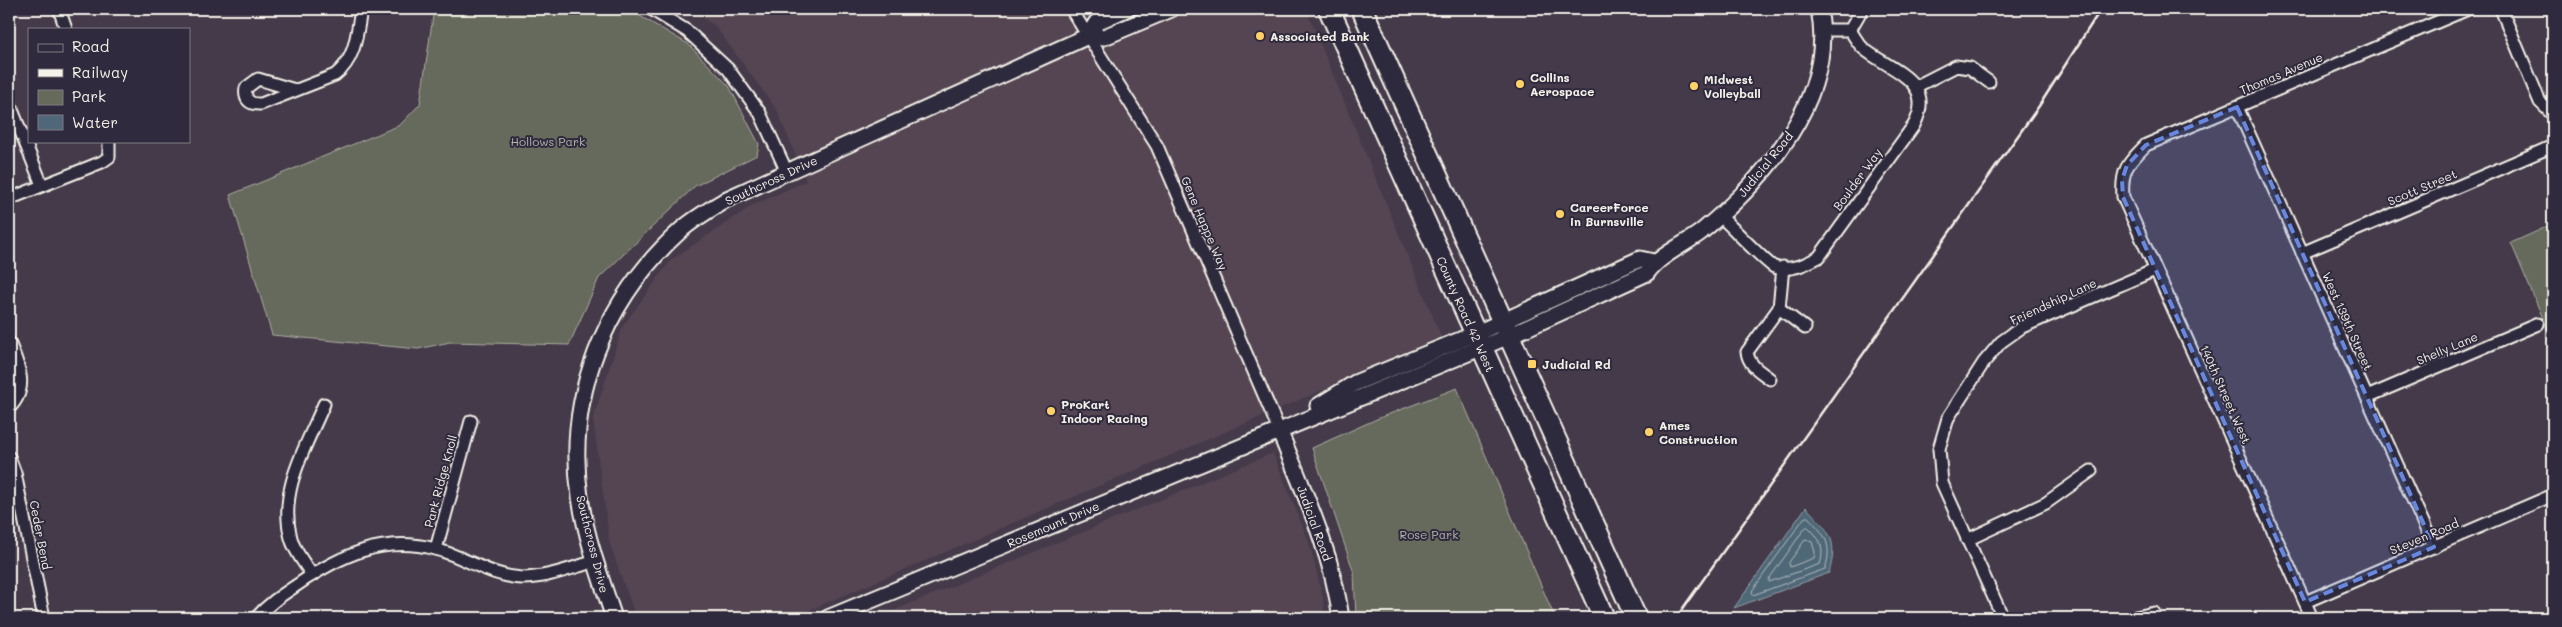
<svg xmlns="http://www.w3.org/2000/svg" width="2562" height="627" font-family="Mali,sans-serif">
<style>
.built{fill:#544553}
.green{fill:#666a5b;stroke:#adaea2}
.water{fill:#4f6778;stroke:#919ea5}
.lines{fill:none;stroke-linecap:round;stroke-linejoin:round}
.shore{stroke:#b2babb;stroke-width:1}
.street-casing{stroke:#f4f1e8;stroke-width:15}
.secondary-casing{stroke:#f4f1e8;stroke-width:19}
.highway-casing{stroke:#f4f1e8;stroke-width:24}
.street{stroke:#2f2a3d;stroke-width:11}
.secondary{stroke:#2f2a3d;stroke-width:15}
.highway{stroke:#2f2a3d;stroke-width:20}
.rail{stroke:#f4f1e8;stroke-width:2.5}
.marked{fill:#6887de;fill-opacity:0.2;stroke:#6887de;stroke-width:4;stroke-dasharray:10 6;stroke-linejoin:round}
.poi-dot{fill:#ffd166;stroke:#2f2a3d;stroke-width:2}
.labels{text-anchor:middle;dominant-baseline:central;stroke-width:4;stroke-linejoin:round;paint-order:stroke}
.poi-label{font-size:12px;font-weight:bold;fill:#f4f1e8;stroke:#2f2a3d;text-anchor:start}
.street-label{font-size:12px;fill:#f4f1e8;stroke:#2f2a3d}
.park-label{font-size:12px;fill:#b4b4a9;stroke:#2f2a3d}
</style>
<rect width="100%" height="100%" fill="#453a4a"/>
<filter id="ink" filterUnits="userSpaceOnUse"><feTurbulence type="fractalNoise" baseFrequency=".02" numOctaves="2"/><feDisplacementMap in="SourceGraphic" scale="10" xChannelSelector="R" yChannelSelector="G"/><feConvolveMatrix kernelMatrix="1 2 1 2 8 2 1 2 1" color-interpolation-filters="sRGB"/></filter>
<g filter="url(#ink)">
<!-- built -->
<g class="built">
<polygon points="689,9 1306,9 1442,339 791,618 636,618 610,545 593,419 623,326 671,260 753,205 806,181 777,110 715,26"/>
<polygon points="1273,453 1309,542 1323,598 1325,618 876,618"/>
</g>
<!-- green -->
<g class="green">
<polygon points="434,9 628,9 688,44 729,86 759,144 757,155 695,186 599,278 569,345 450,342 418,349 272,335 230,195 400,125 420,104"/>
<polygon points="2553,224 2553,342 2511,243"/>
<polygon points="1457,388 1555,618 1356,618 1354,573 1312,448 1379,418"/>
</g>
<!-- water -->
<path class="water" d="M1806,507C1829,532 1839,538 1829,573L1734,608Z"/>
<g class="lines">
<!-- shore -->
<g class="shore">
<path d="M1808,517C1825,535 1833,544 1825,569L1753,595L1752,591L1804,518Z"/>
<path d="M1808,527C1820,538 1825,548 1820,564L1769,582V579L1805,528Z"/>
<polygon points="1806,539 1812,542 1815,552 1814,558 1790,567 1789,563"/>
</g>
<defs>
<g id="street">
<polyline points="59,9 66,29"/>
<polyline points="651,9 687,31 728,69 760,113 787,172"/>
<polyline points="1071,9 1157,146 1279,430"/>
<polyline points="2501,9 2540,102 2553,115"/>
<polyline points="1822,30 1850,30 1862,9"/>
<polyline points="1915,87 1956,66 1970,68 1989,82"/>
<path d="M295,90L258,79L246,88C244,99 249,105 261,104L335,75C356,59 357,33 361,9"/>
<polyline points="9,102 42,185"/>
<polyline points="2237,107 2434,547"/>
<polyline points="9,199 102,162 109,157 109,141"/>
<path d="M1720,216C1729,224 1767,264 1774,267C1790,272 1806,264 1819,257L1914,125C1937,81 1891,71 1864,49C1858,44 1854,36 1850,30"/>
<polyline points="2302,253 2553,146"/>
<polyline points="1779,308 1805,328"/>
<path d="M9,342C18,364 30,388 9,408"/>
<path d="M1770,379C1760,371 1749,366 1747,352L1779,308L1783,267"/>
<polyline points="2367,397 2538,324"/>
<polyline points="9,457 15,473 44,618"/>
<polyline points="1967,540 2046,503 2091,471"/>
<polyline points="436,549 471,421"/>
<path d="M312,575C305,564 294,551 291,538C278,491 306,447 324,404"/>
<polyline points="2305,602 2553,495"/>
<path d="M256,618C268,604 282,595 297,585C339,556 383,535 435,549C464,556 491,577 522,578C547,578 571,568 596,561"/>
<polyline points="2003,618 1942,483 1939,449 1948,418 1984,362 2001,342 2022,327 2155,270"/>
<polyline points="2131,618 2154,613"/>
<path d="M2312,618L2123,197C2121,170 2127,164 2146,145L2468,9"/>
</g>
<g id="secondary">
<polyline points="1088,36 1097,22 1126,9"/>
<polyline points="1318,406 1355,383 1475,334 1640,259 1654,262"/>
<path d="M1279,430C1304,492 1332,552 1341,618"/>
<path d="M614,618C601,579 586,538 580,497C565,397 605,299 680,231C693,219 711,209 727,199L1088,36L1104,37L1171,9"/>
<path d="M828,618L1509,336L1647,273C1658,256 1684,245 1701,232C1764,180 1837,97 1819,9"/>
</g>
<g id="highway">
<polyline points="1329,9 1604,618"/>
<polyline points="1362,9 1636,618"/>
</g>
</defs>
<!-- street casing -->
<use href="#street" class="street-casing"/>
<!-- secondary casing -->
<use href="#secondary" class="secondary-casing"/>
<!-- highway casing -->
<use href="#highway" class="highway-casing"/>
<!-- street -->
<use href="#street" class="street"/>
<!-- secondary -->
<use href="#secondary" class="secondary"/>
<!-- highway -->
<use href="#highway" class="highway"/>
<!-- rail -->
<polyline class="rail" points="1676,618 2039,106 2101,9"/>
</g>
</g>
<!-- marked area -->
<path class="marked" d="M2237,107L2434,547L2305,602L2123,197L2122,180L2127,165L2146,145Z"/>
<!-- markers -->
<g class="poi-dot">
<circle cx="1260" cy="36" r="5"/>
<circle cx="1520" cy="84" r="5"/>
<circle cx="1694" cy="86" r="5"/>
<circle cx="1560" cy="214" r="5"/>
<rect x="1527" y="359" width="10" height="10" rx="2.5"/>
<circle cx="1051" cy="411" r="5"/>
<circle cx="1649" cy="432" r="5"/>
</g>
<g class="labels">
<!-- poi labels -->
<g class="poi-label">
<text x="1270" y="36">Associated Bank</text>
<text x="1530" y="77">Collins<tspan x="1530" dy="14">Aerospace</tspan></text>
<text x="1704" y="79">Midwest<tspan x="1704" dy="14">Volleyball</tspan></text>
<text x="1570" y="207">CareerForce<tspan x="1570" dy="14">in Burnsville</tspan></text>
<text x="1542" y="364">Judicial Rd</text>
<text x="1061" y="404">ProKart<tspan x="1061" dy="14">Indoor Racing</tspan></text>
<text x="1659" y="425">Ames<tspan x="1659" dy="14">Construction</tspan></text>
</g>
<!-- street labels -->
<g class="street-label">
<text transform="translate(2281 73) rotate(-23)">Thomas Avenue</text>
<text transform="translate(1765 164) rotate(-51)">Judicial Road</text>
<text transform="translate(1857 179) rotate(-54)">Boulder Way</text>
<text transform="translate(771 180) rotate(-25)">Southcross Drive</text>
<text transform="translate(2422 187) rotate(-23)">Scott Street</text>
<text transform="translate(1205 223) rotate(67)">Gene Happe Way</text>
<text transform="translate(2053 301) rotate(-25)">Friendship Lane</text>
<text transform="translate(1466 314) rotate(66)">County Road 42 West</text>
<text transform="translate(2348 321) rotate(66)">West 139th Street</text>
<text transform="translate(2447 348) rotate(-23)">Shelly Lane</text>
<text transform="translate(2226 394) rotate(66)">140th Street West</text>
<text transform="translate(440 481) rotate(-75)">Park Ridge Knoll</text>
<text transform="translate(1315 523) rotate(70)">Judicial Road</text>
<text transform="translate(1053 524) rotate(-23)">Rosemount Drive</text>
<text transform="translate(41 535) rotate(79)">Ceder Bend</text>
<text transform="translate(2424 536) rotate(-23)">Steven Road</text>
<text transform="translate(593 544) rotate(76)">Southcross Drive</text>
</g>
<!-- park labels -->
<g class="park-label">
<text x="548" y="141">Hollows Park</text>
<text x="1429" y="534">Rose Park</text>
</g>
</g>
<!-- margin -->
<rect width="2562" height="627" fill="none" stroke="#2f2a3d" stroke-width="30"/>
<rect x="15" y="15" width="2532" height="597" fill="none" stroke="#f4f1e8" stroke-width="2" filter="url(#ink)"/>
<!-- legend -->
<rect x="28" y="28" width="162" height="115" fill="#2f2a3d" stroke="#7e7a81"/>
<rect x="38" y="44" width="25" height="8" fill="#2f2a3d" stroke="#7e7a81"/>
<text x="72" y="52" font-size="15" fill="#f4f1e8">Road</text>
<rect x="38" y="69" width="25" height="8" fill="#f4f1e8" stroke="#7e7a81"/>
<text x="72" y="78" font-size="15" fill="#f4f1e8">Railway</text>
<rect x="38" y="90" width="25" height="15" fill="#666a5b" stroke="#7e7a81"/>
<text x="72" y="102" font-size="15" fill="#f4f1e8">Park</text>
<rect x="38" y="115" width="25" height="15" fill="#4f6778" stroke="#7e7a81"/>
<text x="72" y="128" font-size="15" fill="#f4f1e8">Water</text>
</svg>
